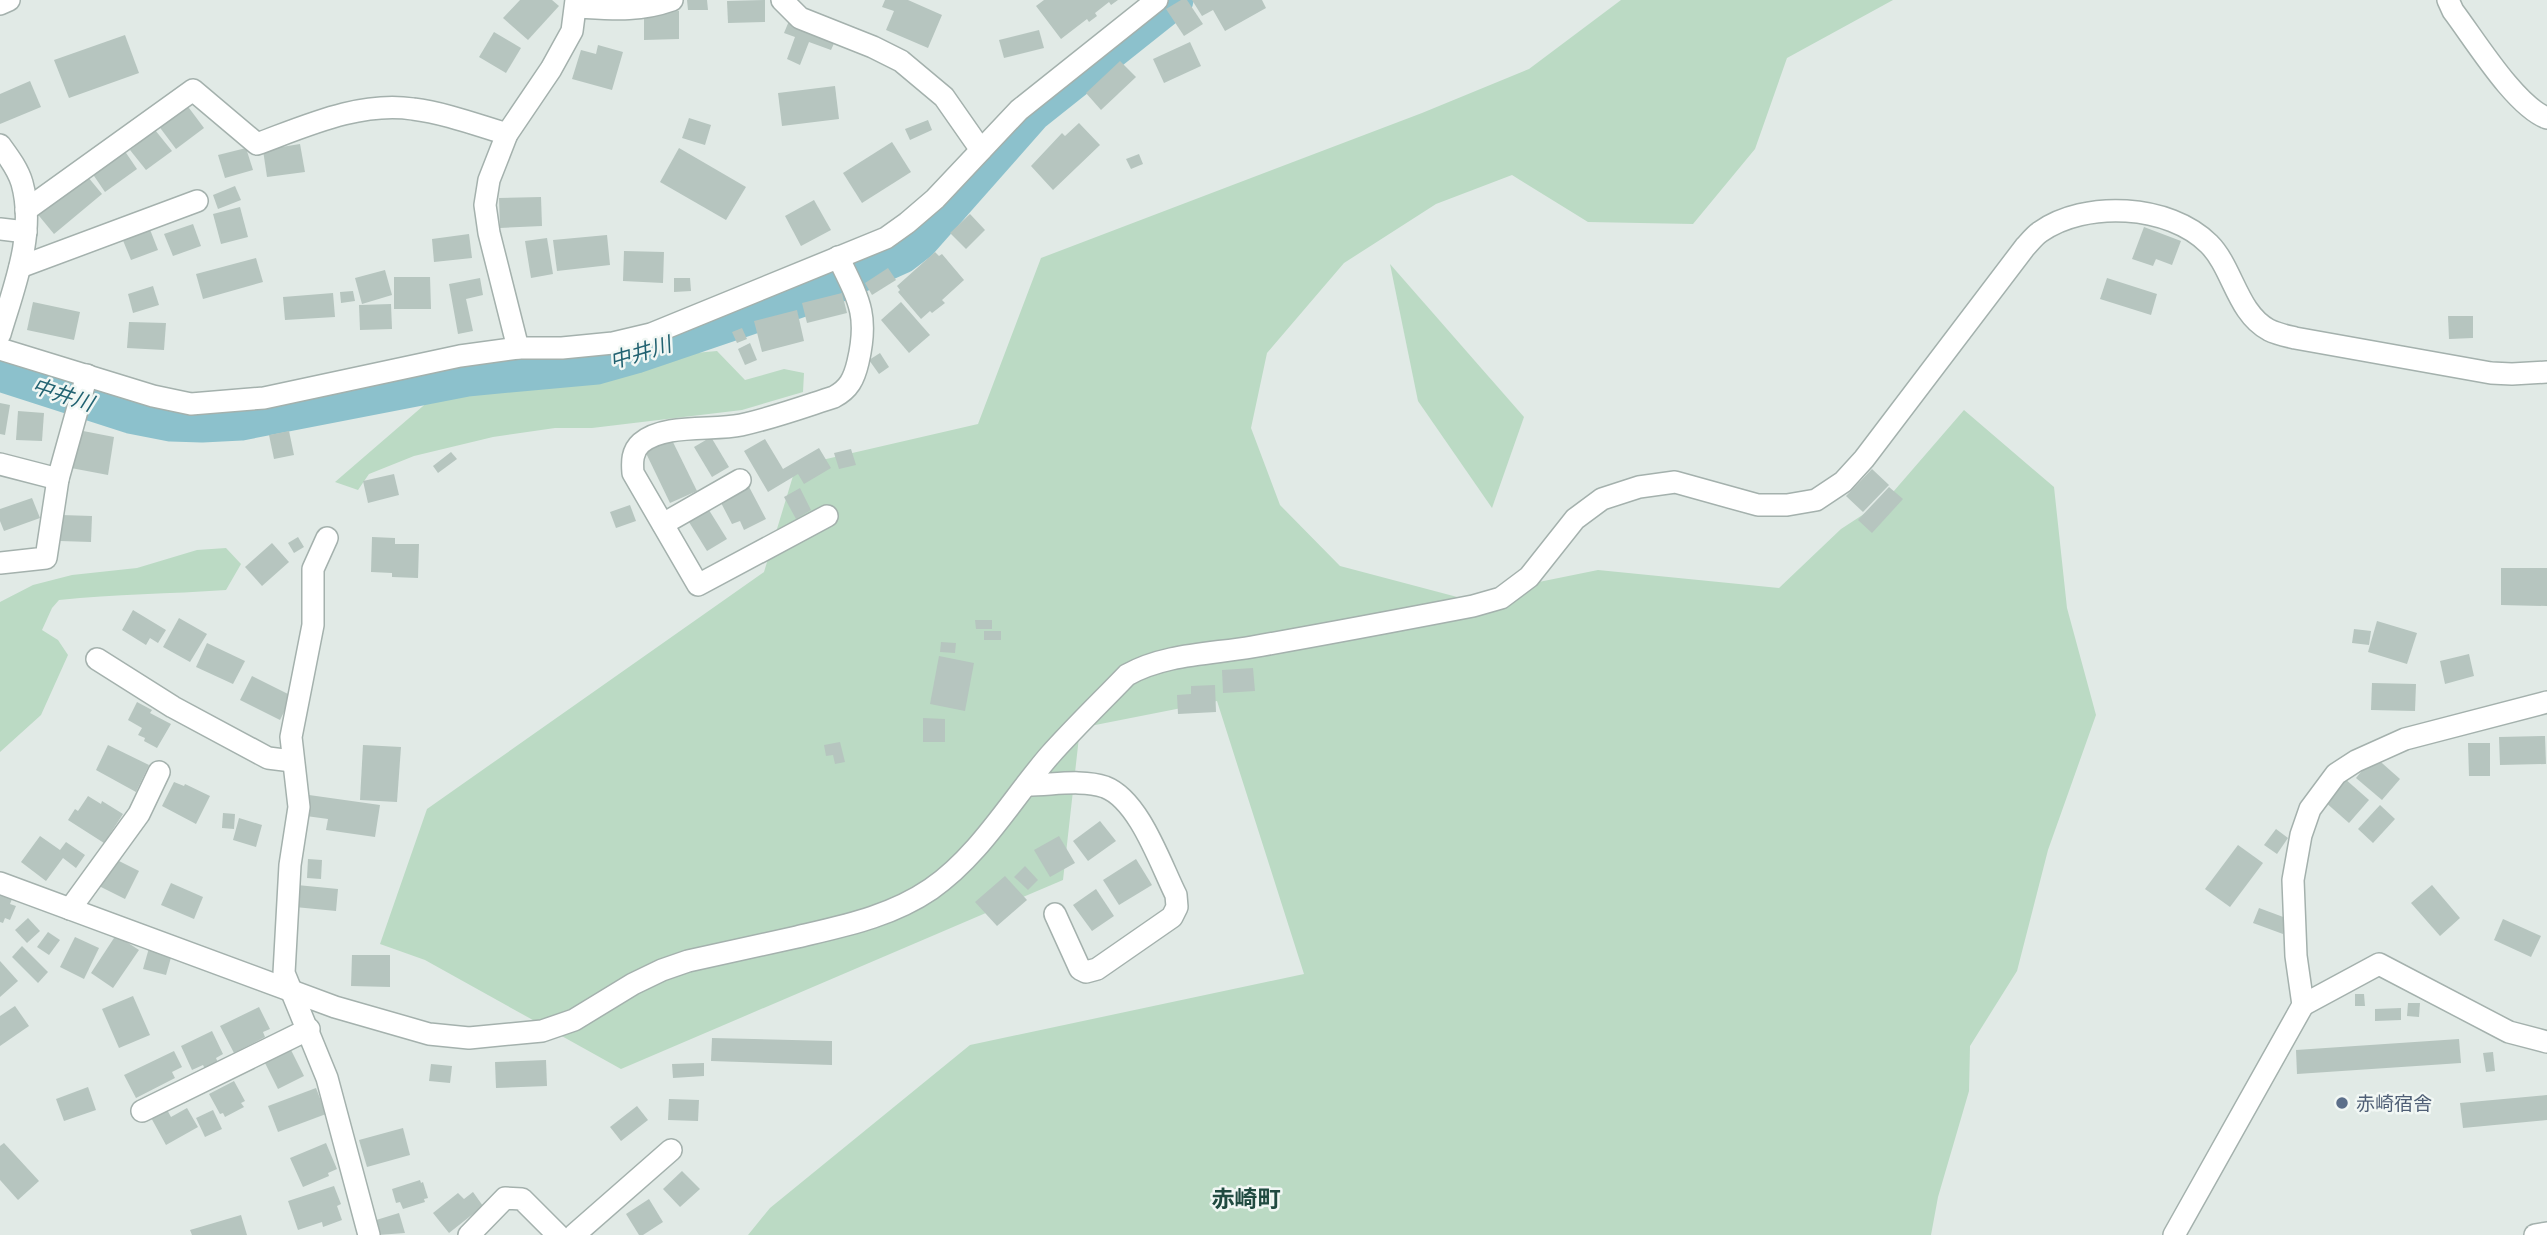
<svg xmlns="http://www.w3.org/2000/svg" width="2547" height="1235" font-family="Ubuntu,'Noto Sans JP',sans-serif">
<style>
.green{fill:#bbdac4}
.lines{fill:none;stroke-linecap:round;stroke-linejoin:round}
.river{stroke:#8cc1cc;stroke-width:37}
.building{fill:#b6c5bf}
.minor-casing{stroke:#a4b1ad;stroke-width:24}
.minor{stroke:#fff;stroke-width:21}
.service-dot{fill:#5c6f8a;stroke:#f1f7f4;stroke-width:2.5}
.labels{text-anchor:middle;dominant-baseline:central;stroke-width:5;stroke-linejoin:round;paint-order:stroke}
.service-label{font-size:19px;fill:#4e5e75;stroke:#f1f7f4;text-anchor:start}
.water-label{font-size:21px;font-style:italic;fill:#216271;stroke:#f1f7f4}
.quarter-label{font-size:23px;font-weight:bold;fill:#204a40;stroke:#f1f7f4}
</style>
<rect width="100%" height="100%" fill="#e1eae6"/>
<!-- green -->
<g class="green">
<polygon points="1621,0 1893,0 1787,58 1755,149 1693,224 1588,222 1512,175 1436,204 1344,263 1267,353 1251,428 1280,505 1340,566 1461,598 1598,570 1779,588 1841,529 1887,499 1964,410 2054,487 2067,608 2096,715 2048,850 2017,971 1970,1046 1969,1091 1938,1197 1931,1235 748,1235 770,1208 970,1045 1304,974 1217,701 1080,728 1063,880 621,1069 425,960 380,944 427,809 764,572 796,466 978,424 1041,258 1422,113 1529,69"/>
<polygon points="1390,264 1524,417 1492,508 1418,401"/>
<polygon points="717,351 745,380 784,369 804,373 803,392 742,410 592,428 555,428 493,437 414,456 369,474 358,490 335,482 437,394 496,387 534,379 586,373 642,369 684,354"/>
<path d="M226,548L241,564L226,590C170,594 115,594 59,600L52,608L42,630L58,640L68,655L41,715L0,752V602L33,585L72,575L137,568L197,550Z"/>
</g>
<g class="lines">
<!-- river -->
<polyline class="river" points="0,373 130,415 171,423 202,424 241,422 467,378 597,366 636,355 815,294 902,255 919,242 1033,113 1175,0"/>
</g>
<!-- building -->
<g class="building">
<polygon points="520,0 552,0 559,6 528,40 503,18"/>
<polygon points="687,0 707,0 708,10 688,10"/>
<polygon points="765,0 765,22 728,23 727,1"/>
<polygon points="885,0 908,0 942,15 928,48 886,30 894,11 882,7"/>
<polygon points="1044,0 1118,0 1111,5 1109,2 1095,13 1097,16 1089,22 1087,19 1061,39 1036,6"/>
<polygon points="1181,0 1187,0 1203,24 1184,36 1166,9"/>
<polygon points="1192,0 1262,0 1266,8 1225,31 1213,10 1202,16"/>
<polygon points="679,11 679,39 644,40 644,12"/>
<polygon points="789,21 836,39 831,50 809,42 800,65 787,59 795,37 784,33"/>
<polygon points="1039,30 1044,48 1004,58 999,40"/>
<polygon points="494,32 521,48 506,73 479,57"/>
<polygon points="125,35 139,73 69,98 54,60"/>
<polygon points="1190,42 1201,66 1164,83 1153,59"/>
<polygon points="598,45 623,52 612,90 572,79 581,50 596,54"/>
<polygon points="1120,61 1136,77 1101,110 1086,93"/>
<polygon points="30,81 41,107 0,124 0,94"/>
<polygon points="835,86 839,119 782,126 778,93"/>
<polygon points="186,104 204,128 176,149 158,125"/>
<polygon points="689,118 711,125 705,145 682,138"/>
<polygon points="928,120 932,130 910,140 905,129"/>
<polygon points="1079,123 1100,145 1053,190 1031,166 1062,133 1065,136"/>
<polygon points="155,130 172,151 146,170 130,150"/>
<polygon points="892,142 911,172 862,203 843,173"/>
<polygon points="300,144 305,172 267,177 263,150"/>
<polygon points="122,147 137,169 105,192 90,170"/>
<polygon points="246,148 253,170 225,178 218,155"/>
<polygon points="679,148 746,187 726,220 660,182"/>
<polygon points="1139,154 1143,164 1131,169 1126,159"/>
<polygon points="83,171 102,194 54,234 35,211"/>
<polygon points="235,186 241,200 218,209 213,195"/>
<polygon points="541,197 542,226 500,228 499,198"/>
<polygon points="814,200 831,230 801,246 785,216"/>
<polygon points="240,207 248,237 221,244 213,214"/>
<polygon points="970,214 985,230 966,249 950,233"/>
<polygon points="193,224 201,246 173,256 164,234"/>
<polygon points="149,227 158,250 131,260 122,238"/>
<polygon points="2144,227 2181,241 2172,265 2156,259 2153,266 2132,259"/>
<polygon points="469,234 472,258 434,262 432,239"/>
<polygon points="607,235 610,265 557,271 553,240"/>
<polygon points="547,238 553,274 531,278 525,241"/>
<polygon points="624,251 664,252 663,283 623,281"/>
<polygon points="935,252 939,256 942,254 964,280 942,300 945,303 932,313 930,311 921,319 898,292 900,290 897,286"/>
<polygon points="256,258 263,282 203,299 196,274"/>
<polygon points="888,268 896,280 872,295 865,283"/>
<polygon points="385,270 392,295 362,304 355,278"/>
<polygon points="394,277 430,277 431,309 394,309"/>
<polygon points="480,278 483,295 466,299 473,331 458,334 449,284"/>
<polygon points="674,278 690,278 691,291 674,292"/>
<polygon points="2107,278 2157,294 2151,315 2100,299"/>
<polygon points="153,286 159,305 133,313 128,294"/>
<polygon points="353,291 355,301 341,303 340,292"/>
<polygon points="333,293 335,317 285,320 283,297"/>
<polygon points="842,293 847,313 807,323 802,303"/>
<polygon points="33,302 80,312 74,340 27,330"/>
<polygon points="901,302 930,335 909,353 881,320"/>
<polygon points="391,304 392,329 360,330 359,305"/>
<polygon points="797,310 804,341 762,352 754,321"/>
<polygon points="2448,316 2473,316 2473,338 2449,339"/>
<polygon points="129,322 166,323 164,350 127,348"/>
<polygon points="742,328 747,339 737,343 732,332"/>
<polygon points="750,343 757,360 745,365 738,349"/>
<polygon points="880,353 889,367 879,374 869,360"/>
<polygon points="0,403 10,405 5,435 0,434"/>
<polygon points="18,411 44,413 42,441 16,440"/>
<polygon points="78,430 114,437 108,475 71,468"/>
<polygon points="289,431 294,455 274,459 269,435"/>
<polygon points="670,436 697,491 670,503 644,449"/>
<polygon points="711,437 729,467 712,477 694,447"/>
<polygon points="765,439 783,469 819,448 831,468 804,484 798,474 768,492 744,451"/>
<polygon points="851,449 856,465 839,469 834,453"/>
<polygon points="451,452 457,459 438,473 433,466"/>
<polygon points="1872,469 1889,485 1863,512 1846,496"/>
<polygon points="394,474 399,495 368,503 363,481"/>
<polygon points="747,483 766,519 744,530 740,521 732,524 718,497"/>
<polygon points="1889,487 1903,499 1872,533 1858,520"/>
<polygon points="800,488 811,510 796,519 784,497"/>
<polygon points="32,498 40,518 4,531 0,521 0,509"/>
<polygon points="704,502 727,539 707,551 684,514"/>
<polygon points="630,505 636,521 616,528 610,512"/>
<polygon points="61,515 92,516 91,542 60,541"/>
<polygon points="298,537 304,547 294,553 288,543"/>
<polygon points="372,537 395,538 395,544 419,544 418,578 392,577 392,573 371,572"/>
<polygon points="272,543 289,562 262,586 245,567"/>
<polygon points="2501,568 2547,568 2547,606 2501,605"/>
<polygon points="133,610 166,630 158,643 150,638 146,645 122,630"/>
<polygon points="179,618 207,634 190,662 163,647"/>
<polygon points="975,620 992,620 992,629 976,629"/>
<polygon points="2377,621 2417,633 2407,664 2368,652"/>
<polygon points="2354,629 2371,631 2369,645 2352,643"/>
<rect x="984" y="631" width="17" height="9"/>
<polygon points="941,642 956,643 955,653 940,652"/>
<polygon points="207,643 245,661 233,684 196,667"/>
<polygon points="2469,654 2474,676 2445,684 2440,661"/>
<polygon points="939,656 974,663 965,711 930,704"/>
<polygon points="1253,668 1255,691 1223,693 1222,670"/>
<polygon points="252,676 292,696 280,720 240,700"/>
<polygon points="2372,683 2416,684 2415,711 2371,710"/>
<polygon points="1215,685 1216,712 1178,714 1177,695 1191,694 1191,686"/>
<polygon points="137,702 152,710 150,713 171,724 157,748 144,741 145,738 138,735 142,728 128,720"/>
<polygon points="923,718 945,719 945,742 923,742"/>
<polygon points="2545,736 2546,764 2500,765 2499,737"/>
<polygon points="840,742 845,762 835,764 833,755 826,756 824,745"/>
<polygon points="2468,743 2490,743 2490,776 2469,776"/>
<polygon points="108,745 149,765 136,792 96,770"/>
<polygon points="363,745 401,747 397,802 360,800"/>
<polygon points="2374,756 2400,779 2382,800 2356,778"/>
<polygon points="2344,778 2369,800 2349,823 2324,801"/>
<polygon points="174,782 184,786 185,784 210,796 196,824 162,806"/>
<polygon points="309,795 380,805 375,837 326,830 328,819 306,816"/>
<polygon points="88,796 101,804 102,801 123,814 104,843 68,820 75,809 78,811"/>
<polygon points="2380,805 2395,819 2373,843 2358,829"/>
<polygon points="223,813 235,814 234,829 222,828"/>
<polygon points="239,818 262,825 256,847 233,840"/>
<polygon points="1100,821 1116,841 1088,861 1073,841"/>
<polygon points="2276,829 2288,838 2277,854 2264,845"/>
<polygon points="40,836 60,850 66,842 85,855 76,868 63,858 46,881 21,862"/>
<polygon points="1059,836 1075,863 1050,877 1034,850"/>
<polygon points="2238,845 2263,863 2230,907 2205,889"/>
<polygon points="113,858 139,871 125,899 99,886"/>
<polygon points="308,859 322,860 321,879 307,878"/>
<polygon points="1136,859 1152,885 1119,905 1103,880"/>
<polygon points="1025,866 1038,880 1028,890 1014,877"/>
<polygon points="1005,876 1027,900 997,926 975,902"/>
<polygon points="171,883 203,897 194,919 161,905"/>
<polygon points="297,885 338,889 336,911 295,907"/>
<polygon points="2432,885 2460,918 2440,936 2411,903"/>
<polygon points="1096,889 1114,916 1092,931 1073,905"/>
<polygon points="0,894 12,899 10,904 16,906 10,920 5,918 3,923 0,922"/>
<polygon points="2259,908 2289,919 2283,934 2253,923"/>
<polygon points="28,918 40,931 27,943 15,930"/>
<polygon points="2503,919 2541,936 2531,957 2494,940"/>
<polygon points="48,932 60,940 49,955 37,947"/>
<polygon points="116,935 139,950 113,988 91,973"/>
<polygon points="75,937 99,948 84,979 60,967"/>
<polygon points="22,946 48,972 38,983 12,957"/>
<polygon points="149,948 172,954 166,975 143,969"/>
<polygon points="352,955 390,955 390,987 351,986"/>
<polygon points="0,961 18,981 0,997"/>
<polygon points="2355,994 2364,994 2365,1006 2355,1006"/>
<polygon points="133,996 150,1035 119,1048 102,1009"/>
<polygon points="2408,1003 2420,1003 2419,1017 2407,1016"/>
<polygon points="15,1006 29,1026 0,1046 0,1016"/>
<polygon points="259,1007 270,1029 263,1032 265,1037 234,1053 220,1026"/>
<polygon points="2401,1008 2401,1020 2375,1021 2375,1009"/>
<polygon points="212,1031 223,1054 216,1058 218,1063 205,1069 203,1065 192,1070 181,1046"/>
<polygon points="712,1038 832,1041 832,1065 711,1061"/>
<polygon points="2459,1039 2461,1063 2297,1074 2296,1050"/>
<polygon points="290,1048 304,1076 278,1089 264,1061"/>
<polygon points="174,1051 182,1067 172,1072 175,1078 136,1098 124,1075"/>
<polygon points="2493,1052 2495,1071 2486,1072 2483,1053"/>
<polygon points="546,1060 547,1086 496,1088 495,1062"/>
<polygon points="704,1063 704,1076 673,1078 672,1064"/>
<polygon points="431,1064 452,1066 450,1083 429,1081"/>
<polygon points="234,1081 245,1101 241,1103 244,1107 225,1117 223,1113 220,1114 209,1094"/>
<polygon points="88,1087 96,1110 64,1121 56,1099"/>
<polygon points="316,1088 326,1114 278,1132 268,1106"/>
<polygon points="2547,1095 2547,1120 2463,1128 2460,1103"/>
<polygon points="669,1099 699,1100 698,1121 668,1120"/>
<polygon points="165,1106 171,1117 187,1108 198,1127 166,1145 149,1114"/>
<polygon points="637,1106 648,1120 621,1141 610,1127"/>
<polygon points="213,1110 222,1129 205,1137 196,1118"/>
<polygon points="403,1128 410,1155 367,1167 359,1140"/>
<polygon points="4,1143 39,1181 18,1200 0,1180 0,1146"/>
<polygon points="326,1143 337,1169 328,1173 329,1176 303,1187 290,1158"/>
<polygon points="682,1171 700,1189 680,1207 663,1189"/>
<polygon points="420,1180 421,1183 423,1182 428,1198 424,1199 425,1202 403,1209 400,1202 396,1203 392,1189"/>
<polygon points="334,1186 341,1204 337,1206 342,1220 323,1227 322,1222 298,1230 288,1201"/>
<polygon points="473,1192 483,1206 449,1233 433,1213 458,1193 464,1199"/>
<polygon points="649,1199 663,1222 643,1235 639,1235 626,1214"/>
<polygon points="399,1213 405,1233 378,1235 373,1221"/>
<polygon points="241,1215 247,1235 192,1235 190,1230"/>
</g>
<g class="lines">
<defs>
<g id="minor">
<polyline points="782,0 800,18 873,47 901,61 944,97 981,150"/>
<path d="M2448,0L2453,11C2475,40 2515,106 2547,118"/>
<polyline points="0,4 9,0"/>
<path d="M577,7C612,9 638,12 672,0"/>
<path d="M0,145C8,156 18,169 22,183C36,233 14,287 0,334"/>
<path d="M26,210L193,90L257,144C306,126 360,101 413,109C445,113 477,125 507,134"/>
<polyline points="0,229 26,232"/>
<polyline points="20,267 197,201"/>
<polyline points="518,348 489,233 485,205 489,180 507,134 551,69 572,31 576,0"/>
<polyline points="0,349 153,396 191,404 264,398 460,356 518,348 562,348 613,343 651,334 886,238 907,223 935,199 1019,110 1157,0"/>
<polyline points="0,464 58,479"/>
<path d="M827,516L698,585L633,473C632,462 632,451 641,443C664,423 713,431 741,425C773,418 803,407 834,397C849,389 854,379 858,362C869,315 859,300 838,257"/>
<polyline points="663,524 740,480"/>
<polyline points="327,538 313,569 313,625 291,737 299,807 290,865 284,973 327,1078 369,1235"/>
<polyline points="0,563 46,558 58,479 87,375"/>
<polyline points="97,659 173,707 268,758 292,761"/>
<path d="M1028,785C1052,785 1082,779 1105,787C1139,800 1160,863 1176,895L1177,907L1172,917L1097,969L1086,972L1080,969L1055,914"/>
<path d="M0,883L335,1007L429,1034L469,1038L542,1031L574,1020L633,984L662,970L688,961C724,953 760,945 797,937C843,926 890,917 931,889C980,855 1011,800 1050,755C1075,727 1102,701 1127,675C1164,654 1211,654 1252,647C1326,634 1400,620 1473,606L1501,598L1529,577L1575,519L1602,499L1639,487L1675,482L1758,505H1787L1816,500L1843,482L1864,459L2025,247C2029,243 2034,236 2040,232C2085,200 2169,204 2209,244C2233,268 2237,313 2269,330C2277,334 2287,336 2295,338L2491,373L2512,374L2547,372"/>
<polyline points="70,909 139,814 159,772"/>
<polyline points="2303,1005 2379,964 2509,1032 2547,1042"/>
<polyline points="142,1111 309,1029"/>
<polyline points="469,1235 505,1198 522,1199 558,1235"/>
<polyline points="574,1235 671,1150"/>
<polyline points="2174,1235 2303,1005 2296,956 2293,880 2301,835 2310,809 2336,774 2356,761 2405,739 2547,702"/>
<polyline points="2535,1235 2547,1233"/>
</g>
</defs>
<!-- minor casing -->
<use href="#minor" class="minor-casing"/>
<!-- minor -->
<use href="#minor" class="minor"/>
</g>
<!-- markers -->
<circle class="service-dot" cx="2342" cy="1103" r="7"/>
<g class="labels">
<!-- service labels -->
<g class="service-label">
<text x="2356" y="1103">赤崎宿舎</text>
</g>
<!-- water labels -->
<g class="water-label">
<text transform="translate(640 352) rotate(-17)">中井川</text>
<text transform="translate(63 394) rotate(18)">中井川</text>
</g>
<!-- quarter labels -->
<g class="quarter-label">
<text x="1246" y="1198">赤崎町</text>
</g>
</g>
</svg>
